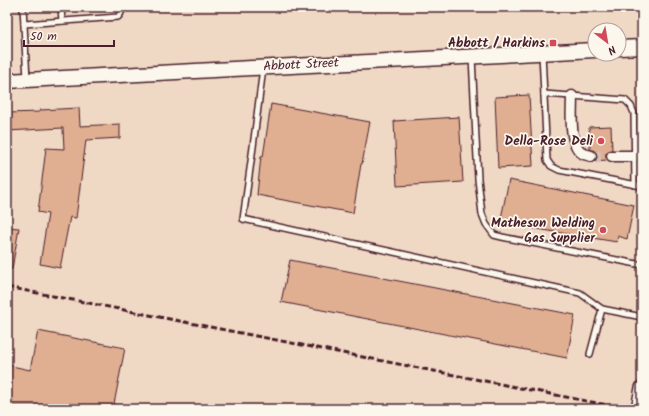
<svg xmlns="http://www.w3.org/2000/svg" width="649" height="416" font-family="Kalam,sans-serif">
<style>
.built{fill:#efd8c4;fill-rule:evenodd}
.building{fill:#e0af92;stroke:#4a1f2b}
.lines{fill:none;stroke-linecap:round;stroke-linejoin:round}
.minor-tunnel{stroke:#d4c1b7;stroke-width:10;stroke-dasharray:10 5;stroke-linecap:butt}
.service-casing{stroke:#4a1f2b;stroke-width:8}
.minor-casing{stroke:#4a1f2b;stroke-width:13}
.tertiary-casing{stroke:#4a1f2b;stroke-width:16}
.secondary-casing{stroke:#4a1f2b;stroke-width:17}
.service{stroke:#fbf7ec;stroke-width:5}
.minor{stroke:#fbf7ec;stroke-width:10}
.tertiary{stroke:#fbf7ec;stroke-width:13}
.secondary{stroke:#fbf7ec;stroke-width:14}
.rail{stroke:#4a1f2b;stroke-width:3;stroke-dasharray:6 3;stroke-linecap:butt}
.poi-dot{fill:#d1495b;stroke:#fbf7ec;stroke-width:1.5}
.labels{text-anchor:middle;dominant-baseline:central;stroke-width:3.5;stroke-linejoin:round;paint-order:stroke}
.poi-label{font-size:13px;font-weight:bold;fill:#4a1f2b;stroke:#fbf7ec;text-anchor:end}
.street-label{font-size:13px;fill:#4a1f2b;stroke:#fbf7ec}
</style>
<rect width="100%" height="100%" fill="#f6e9da"/>
<filter id="ink" filterUnits="userSpaceOnUse"><feTurbulence type="fractalNoise" baseFrequency=".025" numOctaves="2"/><feDisplacementMap in="SourceGraphic" scale="8" xChannelSelector="R" yChannelSelector="G"/><feConvolveMatrix kernelMatrix="1 2 1 2 8 2 1 2 1" color-interpolation-filters="sRGB"/></filter>
<g filter="url(#ink)">
<!-- built -->
<path class="built" d="M7,7H642V409H7ZM595,30H619V54H595Z"/>
<!-- building -->
<g class="building">
<polygon points="529,95 533,166 498,168 495,97"/>
<polygon points="271,104 370,122 362,164 361,164 353,213 257,195 261,156 263,157"/>
<polygon points="79,108 80,126 120,124 120,138 86,140 76,218 70,217 60,268 40,264 48,214 38,212 46,148 64,149 63,128 7,131 7,113 40,112 40,110"/>
<polygon points="459,117 463,182 397,186 394,121"/>
<polygon points="611,126 612,150 608,151 606,153 606,156 607,160 595,161 597,158 597,155 596,152 590,149 589,127"/>
<polygon points="509,180 634,205 627,239 618,236 617,242 500,223"/>
<polygon points="7,227 19,228 12,269 7,269"/>
<polygon points="290,260 575,315 567,358 281,302"/>
<polygon points="38,331 125,348 113,409 7,409 7,365 30,370"/>
</g>
<g class="lines">
<!-- minor-tunnel -->
<polyline class="minor-tunnel" points="591,156 612,156"/>
<defs>
<g id="service">
<polyline points="23,7 27,79"/>
<polyline points="61,7 62,21"/>
<polyline points="24,24 118,17 121,13 121,7"/>
<polyline points="542,53 547,160 551,166 559,170 642,186"/>
<polyline points="472,57 478,179 482,214 486,224 494,235 502,237 642,265"/>
<polyline points="263,68 253,147 243,219 580,293 602,309"/>
<polyline points="544,94 625,100 631,106 634,113 635,185"/>
<polyline points="590,354 602,309 642,317"/>
</g>
<g id="minor">
<path d="M572,96C572,112 568,146 584,154C586,155 589,155 591,156"/>
<polyline points="612,156 635,156"/>
</g>
<polyline id="tertiary" points="638,409 642,388"/>
<g id="secondary">
<polyline points="619,48 642,47"/>
<polyline points="7,81 595,50"/>
</g>
</defs>
<!-- service casing -->
<use href="#service" class="service-casing"/>
<!-- minor casing -->
<use href="#minor" class="minor-casing"/>
<!-- tertiary casing -->
<use href="#tertiary" class="tertiary-casing"/>
<!-- secondary casing -->
<use href="#secondary" class="secondary-casing"/>
<!-- service -->
<use href="#service" class="service"/>
<!-- minor -->
<use href="#minor" class="minor"/>
<!-- tertiary -->
<use href="#tertiary" class="tertiary"/>
<!-- secondary -->
<use href="#secondary" class="secondary"/>
<!-- rail -->
<polyline class="rail" points="7,287 627,409"/>
</g>
</g>
<!-- markers -->
<g class="poi-dot">
<rect x="549" y="39" width="8" height="8" rx="2"/>
<circle cx="601" cy="141" r="4"/>
<circle cx="603" cy="230" r="4"/>
</g>
<g class="labels">
<!-- poi labels -->
<g class="poi-label">
<text x="545" y="43">Abbott / Harkins</text>
<text x="593" y="141">Della-Rose Deli</text>
<text x="595" y="223">Matheson Welding<tspan x="595" dy="15">Gas Supplier</tspan></text>
</g>
<!-- street labels -->
<g class="street-label">
<text transform="translate(301 65) rotate(-3)">Abbott Street</text>
</g>
</g>
<!-- margin -->
<rect width="649" height="416" fill="none" stroke="#fbf7ec" stroke-width="24"/>
<rect x="12" y="12" width="625" height="392" fill="none" stroke="#4a1f2b" stroke-width="1.5" filter="url(#ink)"/>
<!-- north arrow -->
<g transform="translate(607 42) rotate(149)"><circle r="19" fill="#fbf7ec" stroke="#b4a19f"/>
<path d="M0-3L7 15L0 10L-7 15Z" fill="#d1495b"/>
<text y="-6" font-size="11" font-weight="bold" text-anchor="middle" fill="#4a1f2b">N</text>
</g>
<!-- scale -->
<path d="M24 40v6h90v-6" fill="none" stroke="#4a1f2b" stroke-width="2"/>
<text x="30" y="40" font-size="12" fill="#4a1f2b" stroke="#fbf7ec" stroke-width="3" paint-order="stroke">50 m</text>
</svg>
